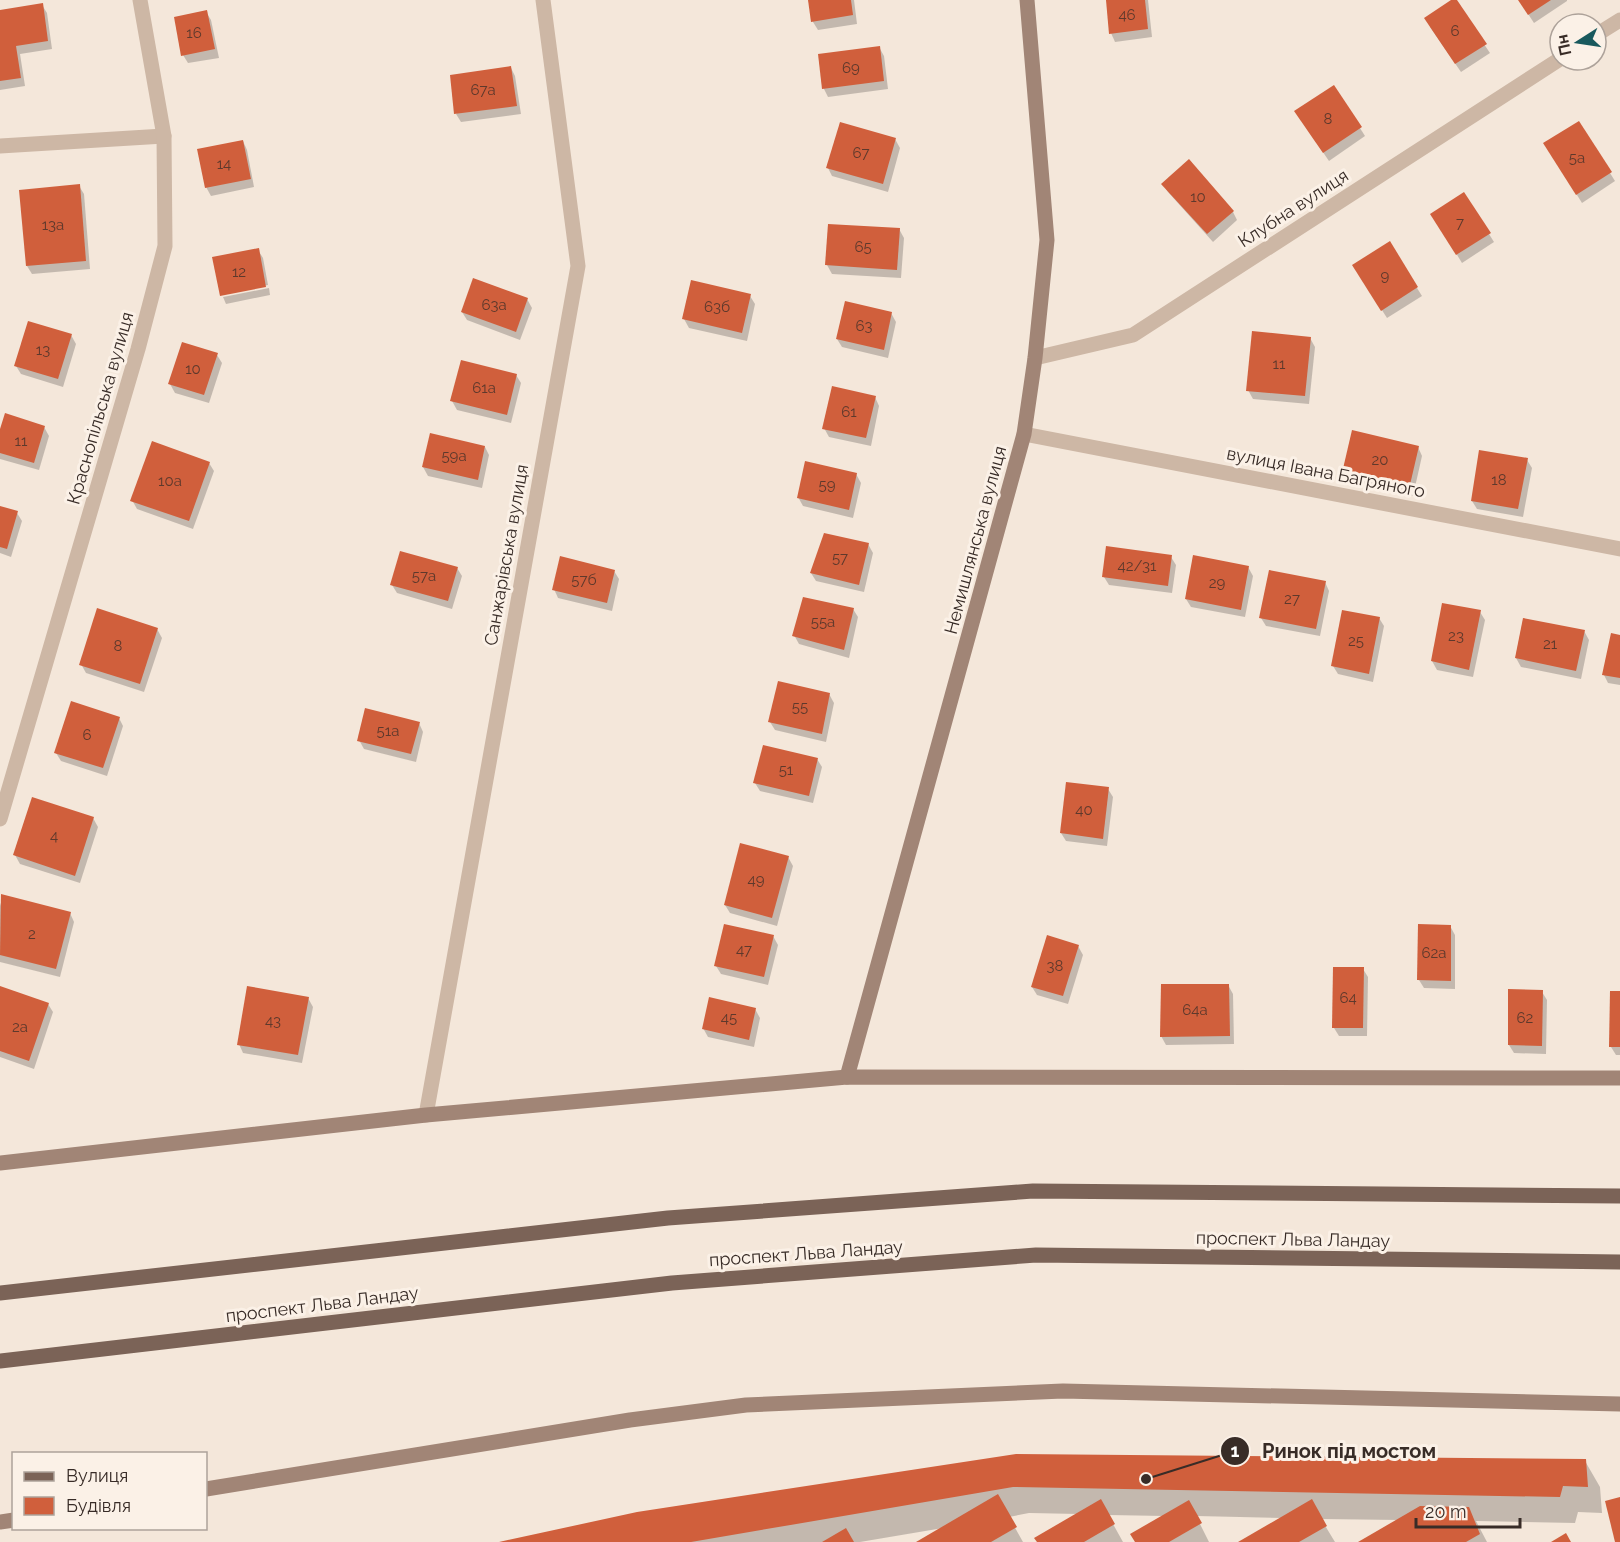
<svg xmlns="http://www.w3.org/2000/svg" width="1620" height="1542" font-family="Raleway,sans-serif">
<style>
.shadow{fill:#0003}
.building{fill:#d05f3c}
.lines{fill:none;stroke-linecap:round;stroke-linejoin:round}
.street{stroke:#cdb7a5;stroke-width:15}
.secondary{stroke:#a18576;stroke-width:15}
.primary{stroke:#7b6357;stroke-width:15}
.labels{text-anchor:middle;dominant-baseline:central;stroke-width:6;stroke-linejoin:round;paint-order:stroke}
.number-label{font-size:15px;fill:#5e392c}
.street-label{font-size:18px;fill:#382c27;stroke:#fbf1e7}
.leader{fill:none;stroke:#382c27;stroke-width:2}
.callout-dot{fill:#382c27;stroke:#fbf1e7;stroke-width:2}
.mark-label{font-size:18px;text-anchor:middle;font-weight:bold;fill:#fff}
.callout-label{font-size:20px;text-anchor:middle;font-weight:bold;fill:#382c27;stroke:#fbf1e7;stroke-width:6;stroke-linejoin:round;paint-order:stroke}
</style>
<rect width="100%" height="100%" fill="#f4e7da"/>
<!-- shadow -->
<g class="shadow">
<polygon points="810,0 854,0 857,24 818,30 813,22"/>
<polygon points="1107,0 1148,0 1152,37 1115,42 1111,33"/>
<polygon points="1454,0 1490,53 1461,72 1430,27"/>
<polygon points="1519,0 1567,0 1567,1 1534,23"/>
<polygon points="42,5 47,13 52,49 20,54 25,86 0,90 0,11"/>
<polygon points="206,12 211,20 219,58 188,63 183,55"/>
<polygon points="879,47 884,56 888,89 828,97 824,89 820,55"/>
<polygon points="511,68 515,76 521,114 461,122 456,114"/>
<polygon points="1334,87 1365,136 1329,161 1301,120"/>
<polygon points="895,139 900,148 888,192 832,176 828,168"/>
<polygon points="243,141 247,150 254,187 211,196 206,187"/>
<polygon points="1550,152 1610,173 1615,181 1582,203"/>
<polygon points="1163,184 1233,212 1237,220 1213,242 1168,192"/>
<polygon points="79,186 84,194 90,269 32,274 27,266"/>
<polygon points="1464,194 1494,242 1462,263 1437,222"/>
<polygon points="830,225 899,229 904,238 901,278 832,274 827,265"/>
<polygon points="1389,243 1422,296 1387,318 1359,274"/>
<polygon points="258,250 263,258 268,285 222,294 222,296 214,258"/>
<polygon points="269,288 270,295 226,304 223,297"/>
<polygon points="750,296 755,304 747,341 689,328 684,319"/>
<polygon points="527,299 532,308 520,340 467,320 462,312"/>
<polygon points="891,313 896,322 888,358 842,347 837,339"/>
<polygon points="71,335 76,344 63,387 21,374 16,366"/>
<polygon points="1310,338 1315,347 1309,404 1253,399 1248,390"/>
<polygon points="217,355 222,363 209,403 175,393 170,384"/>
<polygon points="516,375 521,383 511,423 457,410 452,401"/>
<polygon points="875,397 879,406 871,446 829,437 824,428"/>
<polygon points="44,427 49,436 39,470 0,459 0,434"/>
<polygon points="485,447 489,455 482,488 428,476 423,467"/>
<polygon points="1418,447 1422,456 1413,496 1348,481 1344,473"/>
<polygon points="1527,460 1532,468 1523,517 1477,509 1472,501"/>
<polygon points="209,463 214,471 193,529 137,509 132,500"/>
<polygon points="856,474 861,483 853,518 803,506 798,497"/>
<polygon points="0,507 17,513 22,521 11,557 0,553"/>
<polygon points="868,544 873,553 864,592 816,581 811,573"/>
<polygon points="1171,557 1176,565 1172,593 1109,585 1104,577"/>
<polygon points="1248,567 1253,576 1245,617 1191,607 1186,599"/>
<polygon points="457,568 462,576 452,609 397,593 392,585"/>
<polygon points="614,571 619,579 612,611 558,598 554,589"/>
<polygon points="1325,582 1329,591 1320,636 1266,626 1261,618"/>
<polygon points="853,609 858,617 849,658 799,644 794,635"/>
<polygon points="1480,612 1485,620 1473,677 1437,670 1432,661"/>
<polygon points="1379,618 1384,626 1373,682 1338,674 1333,666"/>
<polygon points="157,629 162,638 144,692 86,673 81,664"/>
<polygon points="1584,631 1589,640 1581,679 1521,667 1516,658"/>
<polygon points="1620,637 1620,685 1608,683 1604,675"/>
<polygon points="829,694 834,703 826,742 775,730 770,722"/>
<polygon points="119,718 123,726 107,776 61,761 56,753"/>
<polygon points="419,723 423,732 416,762 364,749 359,740"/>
<polygon points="817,759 822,767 813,803 760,791 755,783"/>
<polygon points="1108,789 1113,797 1107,846 1066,841 1061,833"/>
<polygon points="93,818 98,827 80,883 20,864 15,855"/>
<polygon points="788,857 793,866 777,926 730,913 725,905"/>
<polygon points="3,896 70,913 74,922 60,977 0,962 0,906"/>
<polygon points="1450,926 1455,935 1455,989 1424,988 1419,980"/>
<polygon points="773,936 778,945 768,985 721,974 716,966"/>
<polygon points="1078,946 1083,955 1068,1004 1037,995 1032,987"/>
<polygon points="1363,969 1368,977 1367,1036 1339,1036 1334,1028"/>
<polygon points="1228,985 1233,994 1234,1044 1166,1045 1161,1036"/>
<polygon points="0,987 48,1004 53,1012 34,1069 0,1057"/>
<polygon points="1542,992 1547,1000 1546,1054 1514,1053 1509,1045"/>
<polygon points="1620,992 1620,1055 1616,1055 1611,1047"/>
<polygon points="308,998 313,1007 302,1063 243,1053 239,1044"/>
<polygon points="755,1009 760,1018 754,1047 708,1037 703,1028"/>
<polygon points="1016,1456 1585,1461 1600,1487 1602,1513 1578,1512 1575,1523 1476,1521 1487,1542 1361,1542 1399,1520 1321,1519 1335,1542 1241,1542 1283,1518 1196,1516 1209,1542 1137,1542 1165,1516 1108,1515 1123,1542 1038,1542 1079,1514 1029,1513 1009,1517 1023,1542 919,1542 943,1528 860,1542 501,1542"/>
</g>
<!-- building -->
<g class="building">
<polygon points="808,0 851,0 853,15 811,22"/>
<polygon points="1106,0 1145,0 1148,29 1109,34"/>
<polygon points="1451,0 1457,0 1487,44 1455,64 1424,18"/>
<polygon points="1518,0 1551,0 1528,15"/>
<polygon points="43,3 48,41 16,46 21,78 0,81 0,10"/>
<polygon points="207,10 215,49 181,56 174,17"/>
<polygon points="880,46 884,81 822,89 818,54"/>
<polygon points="511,66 517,106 454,114 450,75"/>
<polygon points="1334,85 1362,127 1323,153 1294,111"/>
<polygon points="1579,121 1612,172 1576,195 1543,143"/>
<polygon points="840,122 896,138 883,184 826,168"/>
<polygon points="243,140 251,179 205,188 197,149"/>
<polygon points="1189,159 1234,211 1207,234 1161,184"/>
<polygon points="80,184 86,261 26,266 19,190"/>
<polygon points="1464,192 1491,233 1456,255 1430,214"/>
<polygon points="828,224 900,228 897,270 825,265"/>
<polygon points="1390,241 1418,287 1381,311 1352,265"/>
<polygon points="259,248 266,287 220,296 212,257"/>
<polygon points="473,278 528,298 516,332 461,312"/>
<polygon points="691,280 751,294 742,333 682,319"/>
<polygon points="845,301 892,312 884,350 836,339"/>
<polygon points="28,321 72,334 58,379 14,366"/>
<polygon points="1252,331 1311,337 1305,396 1246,391"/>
<polygon points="182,342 218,353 204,395 168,384"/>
<polygon points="461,360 517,374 507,415 450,401"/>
<polygon points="832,386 876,396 866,438 822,429"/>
<polygon points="5,413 45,426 34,463 0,453 0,429"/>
<polygon points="1352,430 1419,446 1409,489 1342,473"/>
<polygon points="430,433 485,446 478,480 422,467"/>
<polygon points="152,441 210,462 189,521 130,501"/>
<polygon points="1479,450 1528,458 1518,509 1471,501"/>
<polygon points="805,461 857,473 849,510 797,498"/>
<polygon points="0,506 18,511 7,549 0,547"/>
<polygon points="824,533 869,543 859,585 810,573"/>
<polygon points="1106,546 1172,555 1168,586 1102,577"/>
<polygon points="400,551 458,567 448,601 390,585"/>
<polygon points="1193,555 1249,566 1241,610 1185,599"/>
<polygon points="560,556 615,570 607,603 552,590"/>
<polygon points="1269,570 1326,581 1316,629 1259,618"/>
<polygon points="803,597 854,608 844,650 792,636"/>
<polygon points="1442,603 1481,610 1469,670 1431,661"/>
<polygon points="97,608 158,628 140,684 79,665"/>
<polygon points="1342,610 1380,617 1369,674 1331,666"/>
<polygon points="1523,618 1585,630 1576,671 1515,658"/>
<polygon points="1611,633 1620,635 1620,678 1602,675"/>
<polygon points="778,681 830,693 822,734 768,722"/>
<polygon points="71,701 120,717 103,768 54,753"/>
<polygon points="365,708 420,722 411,754 357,741"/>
<polygon points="763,745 818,758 809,796 753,783"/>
<polygon points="1066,782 1109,787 1103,839 1060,833"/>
<polygon points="32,797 94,817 75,876 13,855"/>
<polygon points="740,843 789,856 772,918 724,905"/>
<polygon points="1,894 71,912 56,969 0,955"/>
<polygon points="724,924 774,935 764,977 714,966"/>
<polygon points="1418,924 1451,925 1451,981 1417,980"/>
<polygon points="1047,935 1079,945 1063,996 1031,987"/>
<polygon points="1333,967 1364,967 1363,1028 1332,1028"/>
<polygon points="1161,984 1229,984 1230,1036 1160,1037"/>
<polygon points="0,986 49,1003 29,1061 0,1051"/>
<polygon points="247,986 309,997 298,1055 237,1045"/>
<polygon points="1508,989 1543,990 1542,1046 1508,1045"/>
<polygon points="1610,991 1620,991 1620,1047 1609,1047"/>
<polygon points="709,997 756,1008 749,1040 702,1029"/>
<polygon points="1016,1454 1586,1459 1588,1487 1563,1486 1560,1497 1013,1487 691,1542 499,1542 637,1512"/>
<polygon points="998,1494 1017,1527 991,1542 916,1542"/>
<polygon points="1620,1497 1620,1542 1615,1542 1605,1501"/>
<polygon points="1101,1499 1115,1524 1084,1542 1037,1542 1034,1538"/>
<polygon points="1312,1499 1327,1526 1299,1542 1238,1542"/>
<polygon points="1189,1500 1202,1523 1169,1542 1135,1542 1130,1534"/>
<polygon points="1420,1506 1469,1507 1480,1534 1466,1542 1358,1542"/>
<polygon points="846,1528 854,1542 822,1542"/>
<polygon points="1566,1533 1571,1542 1551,1542"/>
</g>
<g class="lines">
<!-- street -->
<g class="street">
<polyline points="1596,35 1620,20"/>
<polyline points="0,146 164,136"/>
<polyline points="1035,358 1133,335 1560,59"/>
<polyline points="1024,434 1620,549"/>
<polyline points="0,819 138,349 165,246 164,136 140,0"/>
<polyline points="426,1115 578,266 543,0"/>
</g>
<!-- secondary -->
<g class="secondary">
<polyline points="847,1077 1024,434 1035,358 1047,240 1027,0"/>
<polyline points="0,1163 426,1115 847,1077 1620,1078"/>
<polyline points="206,1489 630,1420 746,1405 1063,1391 1620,1404"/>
<polyline points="0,1522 14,1520"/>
</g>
<!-- primary -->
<g class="primary">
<polyline points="0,1293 668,1218 1033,1191 1620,1196"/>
<polyline points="0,1361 672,1283 1036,1255 1620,1262"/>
</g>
</g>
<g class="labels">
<!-- number labels -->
<g class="number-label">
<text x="1127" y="15">46</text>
<text x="1455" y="31">6</text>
<text x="194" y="33">16</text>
<text x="851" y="68">69</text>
<text x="483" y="90">67а</text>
<text x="1328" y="119">8</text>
<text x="861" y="153">67</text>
<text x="1577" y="158">5а</text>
<text x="224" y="164">14</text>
<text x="1198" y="197">10</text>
<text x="1460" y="223">7</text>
<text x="53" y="225">13а</text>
<text x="863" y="247">65</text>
<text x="239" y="272">12</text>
<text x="1385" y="276">9</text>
<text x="494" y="305">63а</text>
<text x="717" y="307">63б</text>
<text x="864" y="326">63</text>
<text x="43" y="350">13</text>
<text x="1279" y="364">11</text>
<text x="193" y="369">10</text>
<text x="484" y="388">61а</text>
<text x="849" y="412">61</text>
<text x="21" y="441">11</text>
<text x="454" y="456">59а</text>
<text x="1380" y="460">20</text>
<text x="1499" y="480">18</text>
<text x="170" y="481">10а</text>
<text x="827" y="485">59</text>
<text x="840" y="558">57</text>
<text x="1137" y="566">42/31</text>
<text x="424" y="576">57а</text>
<text x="584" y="580">57б</text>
<text x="1217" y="583">29</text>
<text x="1292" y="599">27</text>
<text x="823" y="622">55а</text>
<text x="1456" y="636">23</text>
<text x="1356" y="641">25</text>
<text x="1550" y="644">21</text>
<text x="118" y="646">8</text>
<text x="800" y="707">55</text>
<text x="388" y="731">51а</text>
<text x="87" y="735">6</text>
<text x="786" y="770">51</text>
<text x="1084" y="810">40</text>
<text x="54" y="836">4</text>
<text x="756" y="880">49</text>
<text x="32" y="934">2</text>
<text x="744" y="950">47</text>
<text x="1434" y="953">62а</text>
<text x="1055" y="966">38</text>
<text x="1348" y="998">64</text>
<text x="1195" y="1010">64а</text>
<text x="729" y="1018">45</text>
<text x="1525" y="1018">62</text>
<text x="273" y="1021">43</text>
<text x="20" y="1027">2а</text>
</g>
<!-- street labels -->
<g class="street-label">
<text transform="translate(1293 208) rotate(-33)">Клубна вулиця</text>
<text transform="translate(100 408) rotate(-74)">Краснопільська вулиця</text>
<text transform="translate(1326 472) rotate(11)">вулиця Івана Багряного</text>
<text transform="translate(975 540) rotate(-75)">Немишлянська вулиця</text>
<text transform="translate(506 555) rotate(-80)">Санжарівська вулиця</text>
<text transform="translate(1293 1239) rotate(1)">проспект Льва Ландау</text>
<text transform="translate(806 1253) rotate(-4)">проспект Льва Ландау</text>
<text transform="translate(322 1304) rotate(-7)">проспект Льва Ландау</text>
</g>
</g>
<!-- callouts -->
<path class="leader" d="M1146 1479L1235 1451"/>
<g class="callout-dot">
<circle cx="1146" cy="1479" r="6"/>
<circle cx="1235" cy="1451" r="15"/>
</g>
<g class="mark-label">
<text x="1235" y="1457">1</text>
</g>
<g class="callout-label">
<text x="1349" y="1458">Ринок під мостом</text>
</g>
<!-- legend -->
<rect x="12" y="1452" width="195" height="78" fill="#fbf1e7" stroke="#ada29a" stroke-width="1.5"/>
<rect x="24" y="1472" width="30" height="9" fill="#7b6357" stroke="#ada29a" stroke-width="1.5"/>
<text x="66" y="1482" font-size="18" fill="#382c27">Вулиця</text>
<rect x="24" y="1497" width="30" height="18" fill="#d05f3c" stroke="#ada29a" stroke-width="1.5"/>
<text x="66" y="1512" font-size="18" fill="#382c27">Будівля</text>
<!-- north arrow -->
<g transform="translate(1578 42) rotate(258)"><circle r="28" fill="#fbf1e7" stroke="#ada29a" stroke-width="1.5"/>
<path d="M0-4.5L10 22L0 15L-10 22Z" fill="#19595d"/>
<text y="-9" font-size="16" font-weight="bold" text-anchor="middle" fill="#382c27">Пн</text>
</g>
<!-- scale -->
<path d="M1416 1518v9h104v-9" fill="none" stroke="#382c27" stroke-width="3"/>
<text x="1425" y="1518" font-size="18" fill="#382c27" stroke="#fbf1e7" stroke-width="4.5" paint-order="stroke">20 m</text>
</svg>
